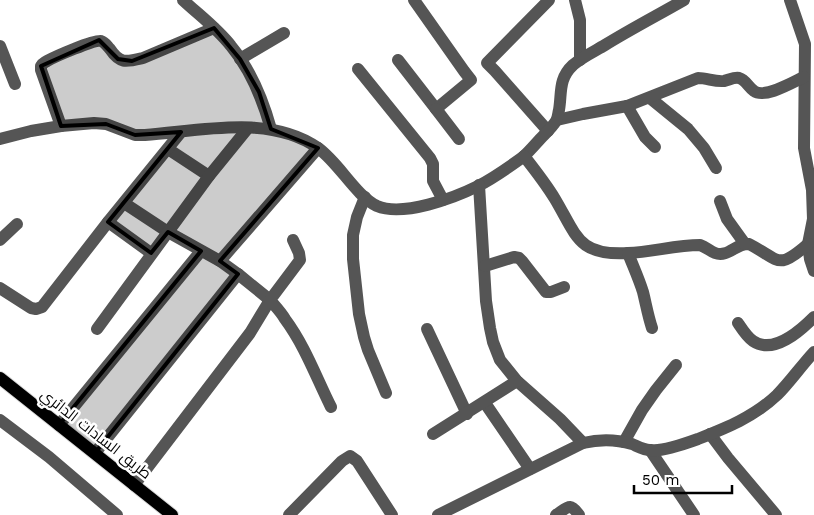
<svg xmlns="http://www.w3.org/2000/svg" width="814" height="515" font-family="'Work Sans',Cairo,sans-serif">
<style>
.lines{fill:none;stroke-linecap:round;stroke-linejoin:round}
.major-casing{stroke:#dbdbdb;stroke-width:14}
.minor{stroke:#555;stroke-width:12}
.major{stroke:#000;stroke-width:12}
.marked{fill:#000;fill-opacity:0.2;stroke:#000;stroke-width:4;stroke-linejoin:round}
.labels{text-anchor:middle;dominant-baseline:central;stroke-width:5;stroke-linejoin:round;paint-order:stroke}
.street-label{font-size:15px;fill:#000;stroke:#fff}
</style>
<rect width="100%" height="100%" fill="#fff"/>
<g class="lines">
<defs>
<polyline id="major" points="0,378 172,515"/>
</defs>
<!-- major casing -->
<use href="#major" class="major-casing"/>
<!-- minor -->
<g class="minor">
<path d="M183,0C199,15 217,28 231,46C250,69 263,100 271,129"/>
<polyline points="575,0 580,20 580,60"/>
<polyline points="790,0 805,44 804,148 812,190 813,219 808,244 810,259 814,271"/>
<polyline points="0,46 15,84"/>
<polyline points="240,59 284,33"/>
<polyline points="398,60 436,109 471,80 464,71 414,0"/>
<polyline points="358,69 430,158 433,164 433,181 443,200"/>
<polyline points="650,98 688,129 704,148 716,168"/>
<polyline points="627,106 645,137 655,147"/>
<polyline points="436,109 459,139"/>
<path d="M557,120L583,114L627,106L698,78C707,78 715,82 724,81C729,80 734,77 739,78C746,80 748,87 754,91C765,99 793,82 804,77"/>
<path d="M61,126L41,70V66C43,63 44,63 47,61C54,57 95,39 101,41C105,42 107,46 110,49C120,64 126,62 143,58L214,28"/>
<polyline points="548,131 495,71 487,63 549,0"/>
<path d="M0,139L31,131L61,126L94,123L106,124L135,135H145C200,131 270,114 318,148C339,163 356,196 377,206C403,217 454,198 478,186C494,178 509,167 523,157C530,151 537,142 544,135C548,131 553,126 556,121C558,118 558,114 559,110C562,93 558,79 573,65C582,57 595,51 605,45C631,29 658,15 684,0"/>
<polyline points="168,149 209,176"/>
<path d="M524,156C535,170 546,184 555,199C577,236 578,256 628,253C652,252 676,245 700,245C706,247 710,251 715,253C728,258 736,243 749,244C780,260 777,271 808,244"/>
<polyline points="479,185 486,301 490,328 493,342 500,360 517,381 560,419 583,443"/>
<polyline points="365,197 357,217 353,235 353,259 359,314 364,337 368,350 386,393"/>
<polyline points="720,201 727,219 745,244"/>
<polyline points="124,203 168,232 220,261 238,274 270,300 250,333 134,485"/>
<polyline points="108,222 151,253"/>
<polyline points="0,240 17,224"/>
<path d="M293,240L299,253L300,260L270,300C275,306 281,312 285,319C305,346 316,377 331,407"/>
<path d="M628,253C633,266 639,279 643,292C646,304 648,316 652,328"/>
<polyline points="220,261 318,148"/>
<polyline points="485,266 514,257 519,258 522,261 546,292 551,292 564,287"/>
<polyline points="0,288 31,308 36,309 42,307 108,222 181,132"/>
<path d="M738,323C742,329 747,337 753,341C774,355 800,331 814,317"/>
<polyline points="97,329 209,176 248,128"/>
<polyline points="427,329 467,414"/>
<polyline points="485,403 530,469"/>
<polyline points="0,420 49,457 117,515"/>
<polyline points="59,425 201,251"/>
<polyline points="433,434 517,381"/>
<polyline points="710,434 728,458 776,515"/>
<polyline points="624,442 642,410 656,390 676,365"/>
<polyline points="650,450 694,515"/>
<polyline points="95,453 238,274"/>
<polyline points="289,515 342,461 350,456 357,461 392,515"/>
<path d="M438,515L583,443C600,439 615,439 632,444C637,446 644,450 650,450C661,452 687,443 698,439C726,428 754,417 777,395C790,382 801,366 814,352"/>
<path d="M556,515C568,507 570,502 579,515"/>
</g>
<!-- major -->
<use href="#major" class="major"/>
</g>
<!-- marked area -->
<path class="marked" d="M214,28L240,59L259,92L271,129L318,148L220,261L238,274L95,453L59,425L201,251L168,232L151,253L108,222L181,132L135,135L106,124L61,126L41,66L99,40L118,59L132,61Z"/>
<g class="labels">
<!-- street labels -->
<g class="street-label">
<text transform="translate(96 434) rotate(38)">طريق السادات الدائري</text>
</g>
</g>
<!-- scale -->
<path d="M634 485v8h98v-8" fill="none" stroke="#000000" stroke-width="2.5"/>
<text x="642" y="485" font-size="15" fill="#000000" stroke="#ffffff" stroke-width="4" paint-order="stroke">50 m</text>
</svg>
